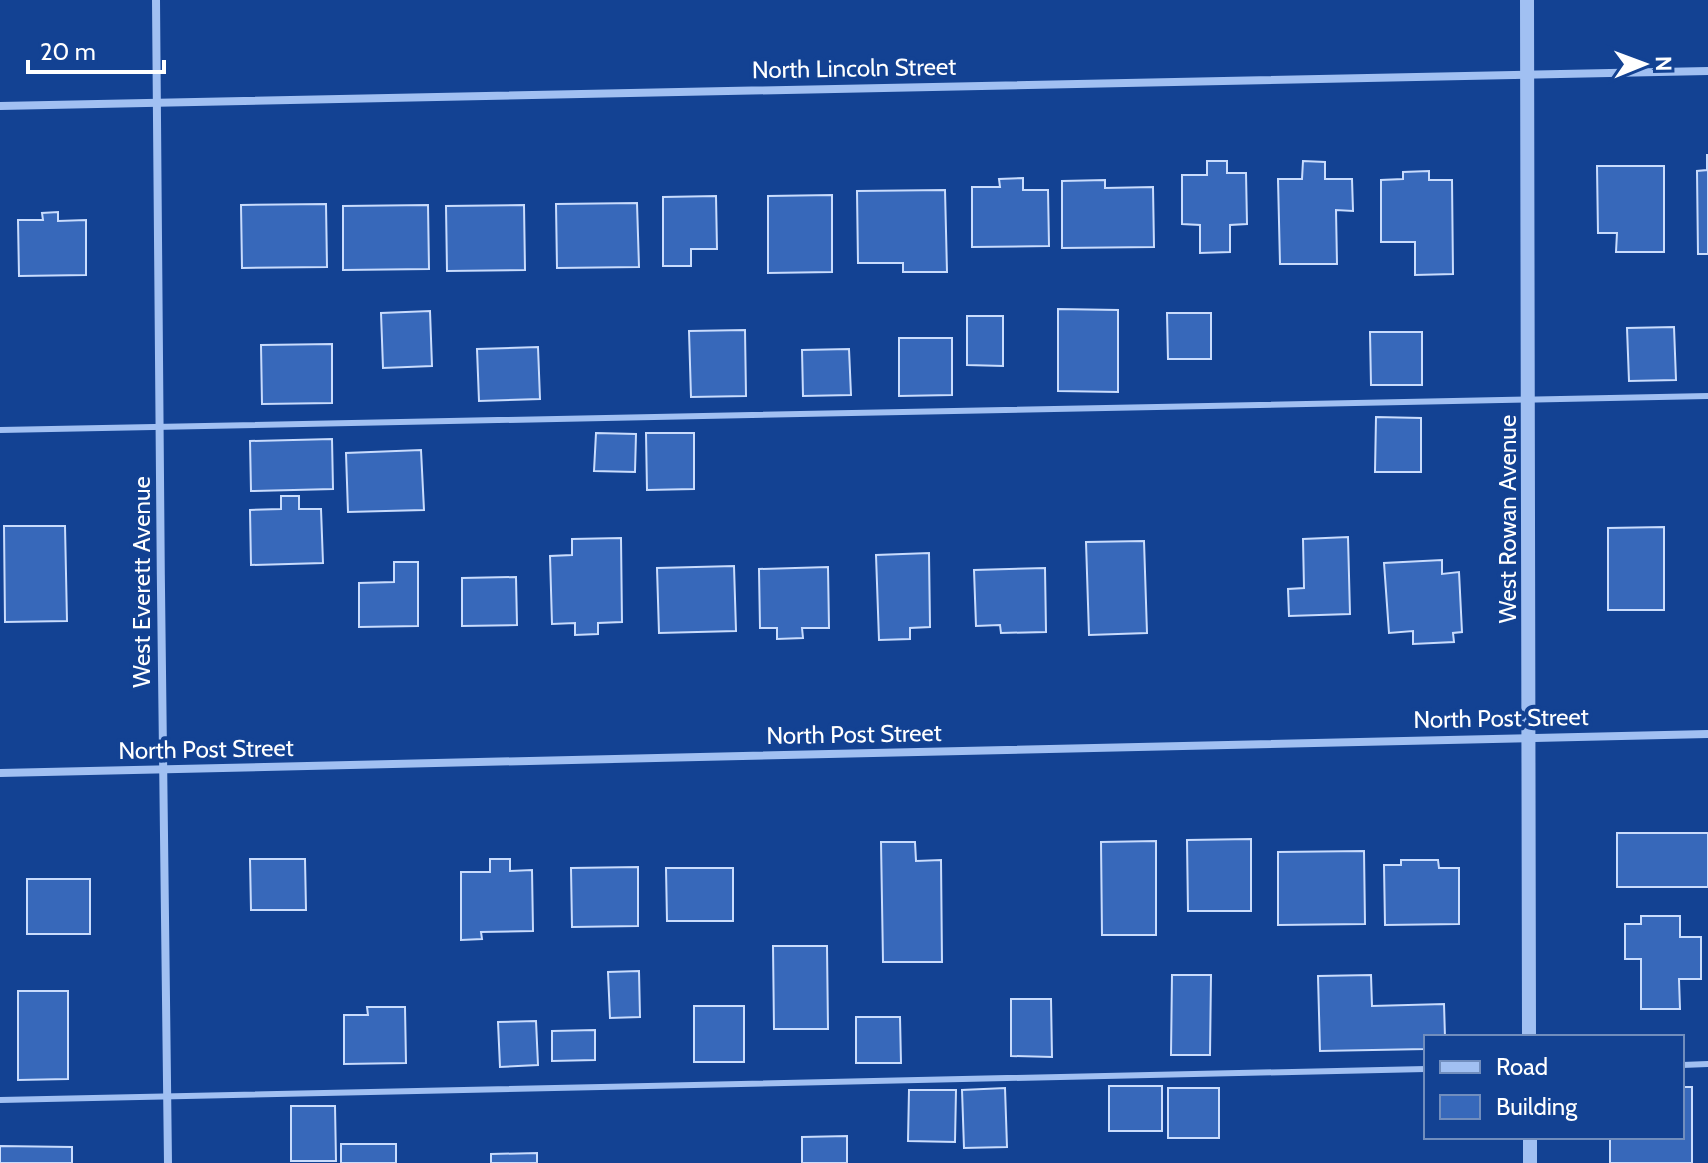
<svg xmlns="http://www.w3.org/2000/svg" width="1708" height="1163" font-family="Cabin,sans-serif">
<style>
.building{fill:#3768ba;stroke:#c9dcfd;stroke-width:2}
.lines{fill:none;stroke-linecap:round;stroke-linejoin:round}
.service{stroke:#a1c0f2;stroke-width:6}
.minor{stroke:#a1c0f2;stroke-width:8}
.tertiary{stroke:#a1c0f2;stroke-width:14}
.labels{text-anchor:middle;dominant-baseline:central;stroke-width:8;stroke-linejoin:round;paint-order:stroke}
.street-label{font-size:24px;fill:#fff;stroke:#134293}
</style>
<rect width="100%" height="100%" fill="#134293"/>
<!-- building -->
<g class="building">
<polygon points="1707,155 1708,155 1708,254 1698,254 1697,171 1707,170"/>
<polygon points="1207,161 1227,161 1227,173 1246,173 1247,224 1230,225 1230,252 1200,253 1200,225 1182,224 1182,175 1207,175"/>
<polygon points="1303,161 1325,162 1325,179 1352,179 1353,211 1336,210 1337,264 1280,264 1278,179 1302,179"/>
<polygon points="1597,166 1664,166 1664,252 1616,252 1617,233 1598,233"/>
<polygon points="1429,171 1429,180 1452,180 1453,274 1415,275 1415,242 1381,242 1381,180 1403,179 1403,172"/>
<polygon points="1023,178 1023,190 1048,190 1049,246 972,247 972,187 1000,187 999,179"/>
<polygon points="1105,180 1105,188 1153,187 1154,247 1062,248 1062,181"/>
<polygon points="945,190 947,272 903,272 903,263 858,263 857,191"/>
<polygon points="832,195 832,272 768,273 768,196"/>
<polygon points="716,196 717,249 691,249 691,266 663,266 663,197"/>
<polygon points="637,203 639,267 557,268 556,204"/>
<polygon points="326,204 327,267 242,268 241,205"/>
<polygon points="428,205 429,269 343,270 343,206"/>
<polygon points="524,205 525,270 447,271 446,206"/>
<polygon points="58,212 58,221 86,220 86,275 19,276 18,220 43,220 42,213"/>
<polygon points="1058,309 1118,310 1118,392 1058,391"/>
<polygon points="430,311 432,366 383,368 381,313"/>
<polygon points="1167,313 1211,313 1211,359 1168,359"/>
<polygon points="967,316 1003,316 1003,366 967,365"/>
<polygon points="1674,327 1676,380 1629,381 1627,328"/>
<polygon points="745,330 746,396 691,397 689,331"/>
<polygon points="1370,332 1422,332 1422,385 1371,385"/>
<polygon points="899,338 952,338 952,395 899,396"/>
<polygon points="332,344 332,403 262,404 261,345"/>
<polygon points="538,347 540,399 479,401 477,349"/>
<polygon points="849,349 851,395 803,396 802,350"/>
<polygon points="1376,417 1421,418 1421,472 1375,472"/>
<polygon points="596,433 636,434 635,472 594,471"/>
<polygon points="646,433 694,433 694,489 647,490"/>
<polygon points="332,439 333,489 251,491 250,441"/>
<polygon points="421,450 424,510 348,512 346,453"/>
<polygon points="281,496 299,496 299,509 321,509 323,563 251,565 250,510 281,509"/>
<polygon points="4,526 65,526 67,621 5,622"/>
<polygon points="1664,527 1664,610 1608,610 1608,528"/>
<polygon points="1348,537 1350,614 1289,616 1288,589 1304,588 1303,539"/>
<polygon points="621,538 622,622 598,623 598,634 575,635 575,623 552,624 550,556 572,555 572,539"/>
<polygon points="1144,541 1147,633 1089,635 1086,542"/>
<polygon points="929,553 930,627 910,628 910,639 879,640 876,555"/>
<polygon points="1442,560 1442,574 1459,572 1462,632 1453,633 1454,642 1413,644 1413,631 1389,633 1384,563"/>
<polygon points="394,562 418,562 418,626 359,627 359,583 394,582"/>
<polygon points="734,566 736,631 659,633 657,568"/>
<polygon points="828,567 829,628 802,628 803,638 777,639 777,628 760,628 759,569"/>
<polygon points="1045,568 1046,632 1001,633 1000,625 976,626 974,570"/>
<polygon points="516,577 517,625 462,626 462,578"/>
<rect x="1617" y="833" width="91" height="54"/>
<polygon points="1251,839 1251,911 1188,911 1187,840"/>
<polygon points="1156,841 1156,935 1102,935 1101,842"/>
<polygon points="881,842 915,842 916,861 941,860 942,962 883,962"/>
<polygon points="1364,851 1365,924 1278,925 1278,852"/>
<polygon points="250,859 305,859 306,910 251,910"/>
<polygon points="490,859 510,859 510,871 532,870 533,931 481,932 482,939 461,940 461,872 490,872"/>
<polygon points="1401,860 1438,860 1439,868 1459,868 1459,924 1385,925 1384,865 1401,865"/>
<polygon points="638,867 638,926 572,927 571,868"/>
<polygon points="666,868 733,868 733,921 667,921"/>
<rect x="27" y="879" width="63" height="55"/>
<polygon points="1641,916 1680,916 1680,937 1701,937 1701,979 1679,979 1680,1009 1641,1009 1641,959 1625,959 1625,924 1641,924"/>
<polygon points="773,946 827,946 828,1029 774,1029"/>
<polygon points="639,971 640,1017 610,1018 608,972"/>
<polygon points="1172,975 1211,975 1210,1055 1171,1055"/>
<polygon points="1371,975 1372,1006 1444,1004 1445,1037 1426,1037 1426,1049 1320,1051 1318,976"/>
<polygon points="18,991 68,991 68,1079 18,1080"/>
<polygon points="1011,999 1051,999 1052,1057 1011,1056"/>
<rect x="694" y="1006" width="50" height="56"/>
<polygon points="367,1007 405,1007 406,1063 344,1064 344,1015 368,1015"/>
<polygon points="856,1017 900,1017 901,1063 856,1063"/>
<polygon points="536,1021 538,1065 500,1067 498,1022"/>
<polygon points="595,1030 595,1060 552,1061 552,1031"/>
<rect x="1109" y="1086" width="53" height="45"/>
<polygon points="1682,1087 1692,1087 1692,1163 1610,1163 1610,1137 1682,1137"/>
<polygon points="1005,1088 1007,1147 964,1148 962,1090"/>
<rect x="1168" y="1088" width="51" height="50"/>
<polygon points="909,1090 956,1090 955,1142 908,1141"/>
<polygon points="291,1106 335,1106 336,1161 291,1161"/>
<polygon points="847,1136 847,1163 802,1163 802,1137"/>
<rect x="341" y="1144" width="55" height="19"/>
<polygon points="0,1146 72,1147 72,1163 0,1163"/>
<polygon points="537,1153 537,1163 491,1163 491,1154"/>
</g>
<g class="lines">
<!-- service -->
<g class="service">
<polyline points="0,430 1708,396"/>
<polyline points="1682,1065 1708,1064"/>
<polyline points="0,1100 1426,1069"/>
</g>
<!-- minor -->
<g class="minor">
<path d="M156,0C160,388 161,775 168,1163"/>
<polyline points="0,106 1708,71"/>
<polyline points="0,773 1708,734"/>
</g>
<!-- tertiary -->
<g class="tertiary">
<polyline points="1527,0 1529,1037"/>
<polyline points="1530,1137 1530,1163"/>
</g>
</g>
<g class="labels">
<!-- street labels -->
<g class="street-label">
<text transform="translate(854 68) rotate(-1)">North Lincoln Street</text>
<text transform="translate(1507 519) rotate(-90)">West Rowan Avenue</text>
<text transform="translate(141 582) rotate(-90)">West Everett Avenue</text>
<text transform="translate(1501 718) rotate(-1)">North Post Street</text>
<text transform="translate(854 734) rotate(-1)">North Post Street</text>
<text transform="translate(206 749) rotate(-1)">North Post Street</text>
</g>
</g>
<!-- legend -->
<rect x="1424" y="1035" width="260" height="104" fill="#134293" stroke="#718ebe" stroke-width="2"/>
<rect x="1440" y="1061" width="40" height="12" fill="#a1c0f2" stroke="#718ebe" stroke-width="2"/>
<text x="1496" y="1075" font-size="24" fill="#ffffff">Road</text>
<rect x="1440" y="1095" width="40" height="24" fill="#3768ba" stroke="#718ebe" stroke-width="2"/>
<text x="1496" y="1115" font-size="24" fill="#ffffff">Building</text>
<!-- north arrow -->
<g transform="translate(1644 64) rotate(89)" stroke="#134293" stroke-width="6" paint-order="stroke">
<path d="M0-6L14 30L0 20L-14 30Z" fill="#ffffff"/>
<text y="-12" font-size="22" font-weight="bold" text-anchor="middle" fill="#ffffff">N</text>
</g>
<!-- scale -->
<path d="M28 60v12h136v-12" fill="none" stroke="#ffffff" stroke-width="4"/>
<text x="40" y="60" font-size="24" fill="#ffffff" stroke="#134293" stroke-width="6" paint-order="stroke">20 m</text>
</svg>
